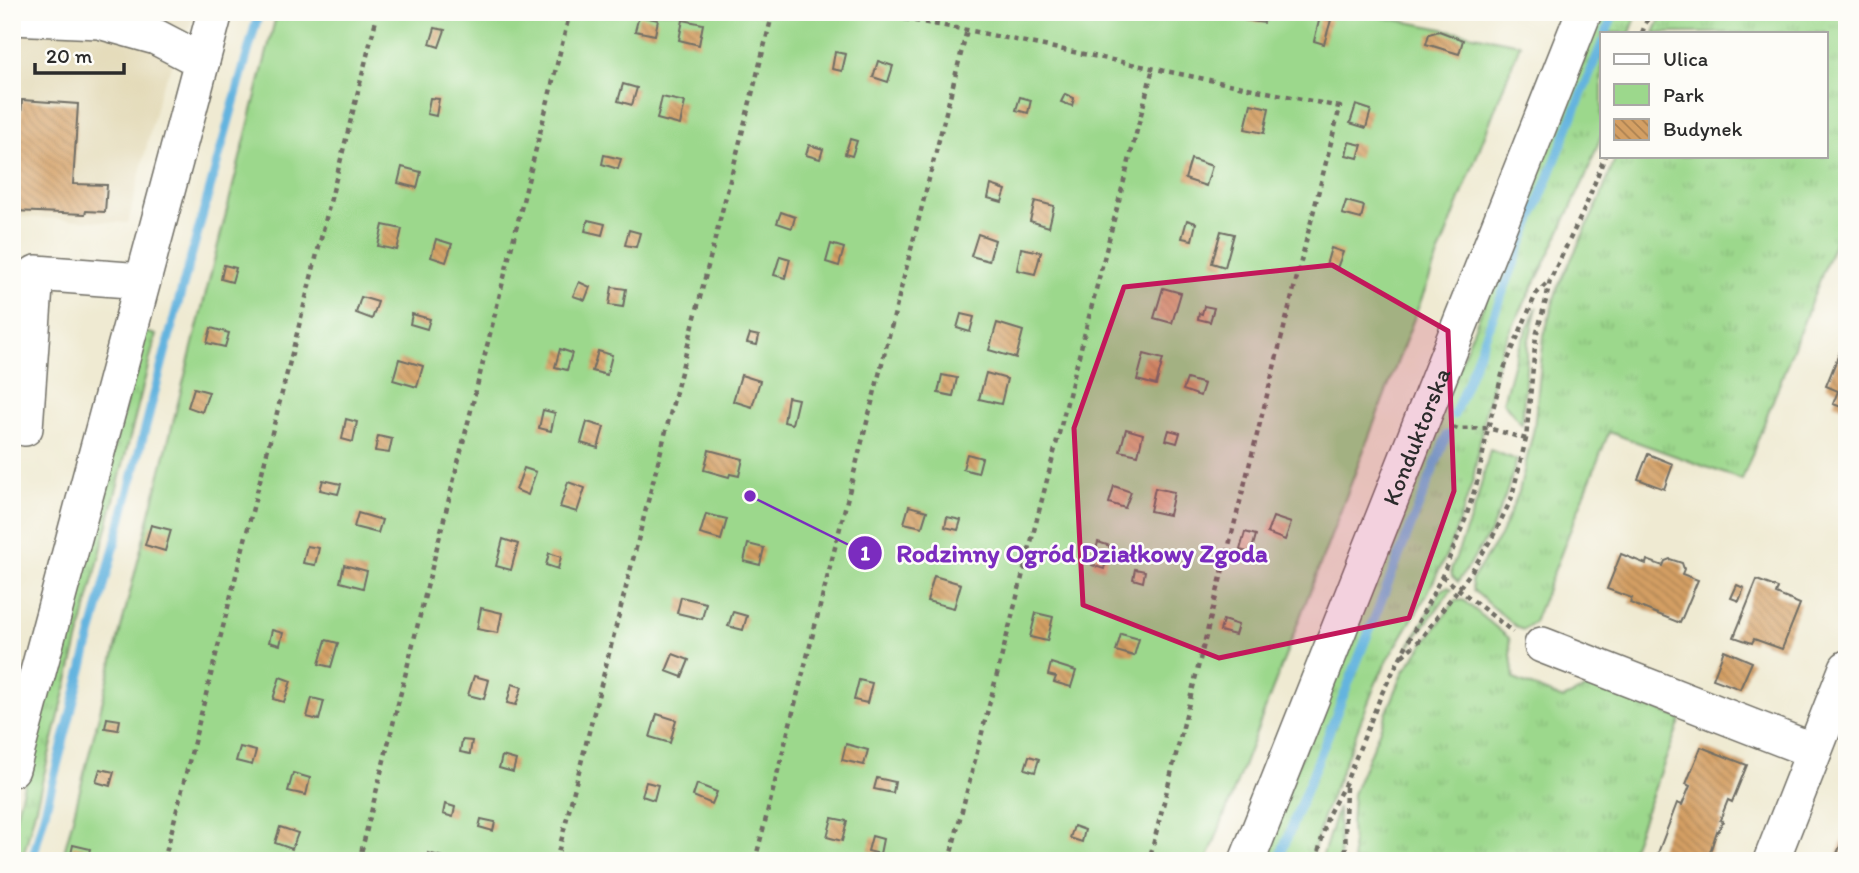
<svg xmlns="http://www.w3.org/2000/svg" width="1859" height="873" font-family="Itim,sans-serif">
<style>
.built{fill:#e4dbba}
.grass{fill:url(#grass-tufts);stroke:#64825c;stroke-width:2}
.green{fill:#9cd88c;stroke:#64825c;stroke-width:2}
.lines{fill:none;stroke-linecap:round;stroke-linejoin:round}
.stream{stroke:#64b4df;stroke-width:9}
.building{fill:url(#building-back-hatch)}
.minor-casing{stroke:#706e65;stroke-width:38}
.path{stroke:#706e65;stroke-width:4.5;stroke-dasharray:5 5;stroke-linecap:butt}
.minor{stroke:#fff;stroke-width:35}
.marked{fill:#c2185b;fill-opacity:0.2;stroke:#c2185b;stroke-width:5;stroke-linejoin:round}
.labels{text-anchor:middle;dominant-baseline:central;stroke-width:5;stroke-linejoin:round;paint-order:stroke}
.street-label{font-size:24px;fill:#2b2b2b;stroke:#fdfcf7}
.leader{fill:none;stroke:#7b2cbf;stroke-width:2.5}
.callout-dot{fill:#7b2cbf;stroke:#fdfcf7;stroke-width:2.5}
.mark-label{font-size:21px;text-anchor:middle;font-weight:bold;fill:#fff}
.callout-label{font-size:26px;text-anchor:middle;font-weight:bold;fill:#7b2cbf;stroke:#fdfcf7;stroke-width:5;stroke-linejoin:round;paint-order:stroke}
</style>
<defs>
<pattern id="grass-tufts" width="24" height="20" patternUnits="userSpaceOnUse" patternTransform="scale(1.75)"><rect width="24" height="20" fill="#9cd88c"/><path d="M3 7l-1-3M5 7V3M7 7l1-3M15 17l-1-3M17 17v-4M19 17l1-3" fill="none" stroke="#87ba79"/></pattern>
<pattern id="building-back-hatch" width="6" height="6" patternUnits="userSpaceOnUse" patternTransform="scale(1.75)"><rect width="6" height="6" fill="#d49f63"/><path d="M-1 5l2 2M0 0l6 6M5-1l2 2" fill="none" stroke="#ac8252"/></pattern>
</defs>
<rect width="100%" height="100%" fill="#fdfcf7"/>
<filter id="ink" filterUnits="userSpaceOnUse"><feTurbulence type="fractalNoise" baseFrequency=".0143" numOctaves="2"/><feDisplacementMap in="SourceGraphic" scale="14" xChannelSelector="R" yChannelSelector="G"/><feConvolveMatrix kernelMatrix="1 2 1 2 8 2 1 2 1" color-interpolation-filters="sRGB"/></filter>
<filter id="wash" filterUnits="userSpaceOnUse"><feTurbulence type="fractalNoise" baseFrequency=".00686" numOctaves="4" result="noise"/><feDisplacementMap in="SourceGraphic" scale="28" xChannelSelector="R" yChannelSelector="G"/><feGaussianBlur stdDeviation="1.57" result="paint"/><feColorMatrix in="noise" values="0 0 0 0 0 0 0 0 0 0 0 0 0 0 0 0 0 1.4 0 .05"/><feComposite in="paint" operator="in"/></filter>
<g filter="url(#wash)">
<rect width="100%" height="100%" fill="#efead2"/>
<!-- built -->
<polygon class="built" points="12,12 197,12 160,91 128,223 13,216 12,223"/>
<!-- grass -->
<g class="grass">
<polygon points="1602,12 1638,12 1630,33 1602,33 1602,133 1586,176 1544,265 1502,347 1485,413 1473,480 1461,516 1447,554 1426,596 1388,659 1376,683 1323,817 1311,861 1259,861"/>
<polygon points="1663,12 1847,12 1847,210 1742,480 1609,432 1534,622 1523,630 1514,625 1473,590 1471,581 1500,536 1519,492 1534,428 1544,336 1557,289 1600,199 1616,156 1826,156 1826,33 1654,33"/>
<polygon points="1537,307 1528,343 1522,425 1503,402 1516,354"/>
<polygon points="145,332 156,335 22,861 12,861 12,830"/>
<polygon points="1490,450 1517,460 1505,497 1490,533 1458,582 1452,576 1451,570 1476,504"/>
<polygon points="1447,587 1452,589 1407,649 1441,591"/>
<polygon points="1463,600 1509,638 1514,679 1563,699 1596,684 1681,719 1627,861 1353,861 1351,825 1353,794 1404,671 1455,601"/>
<polygon points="1338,807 1340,861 1321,861"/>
</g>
<!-- green -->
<polygon class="green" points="277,12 1356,12 1520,44 1418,308 1207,861 62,861"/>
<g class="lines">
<!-- stream -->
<g class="stream">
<polyline points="1606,33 1614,12"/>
<polyline points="1454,415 1602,43"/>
<polyline points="32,861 177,307 259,12"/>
<polyline points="1278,861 1447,435"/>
</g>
</g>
<g id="blocks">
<!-- building -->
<g class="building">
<polygon points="1243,12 1266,12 1264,23 1242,20"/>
<polygon points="639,16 658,20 655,35 635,31"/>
<polygon points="1320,17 1331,20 1324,44 1314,41"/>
<polygon points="683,20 703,24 699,45 679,40"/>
<polygon points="435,28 445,30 439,47 430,44"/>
<polygon points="1439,31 1463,40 1459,54 1426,44 1429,34"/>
<polygon points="835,52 846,54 842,71 832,69"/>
<polygon points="878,61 893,66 888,82 873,77"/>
<polygon points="623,84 637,88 632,105 618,101"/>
<polygon points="1065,94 1074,98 1072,106 1061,102"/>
<polygon points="662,97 685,102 680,125 657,119"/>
<polygon points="1020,97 1031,100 1028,113 1016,110"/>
<polygon points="430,98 439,99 436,116 427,114"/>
<polygon points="22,100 78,104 73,184 107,185 105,212 86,211 85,214 15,211"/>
<polygon points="1251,104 1269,108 1264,133 1245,129"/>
<polygon points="1356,105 1371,110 1366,128 1350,123"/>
<polygon points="850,139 857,141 852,156 845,154"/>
<polygon points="1349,142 1362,145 1358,158 1346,155"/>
<polygon points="809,145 823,149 820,159 806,155"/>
<polygon points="604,155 621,159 618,169 602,164"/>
<polygon points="1191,159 1212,166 1206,186 1185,179"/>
<polygon points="402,167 421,172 417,188 398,183"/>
<polygon points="991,185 1006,190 1002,202 988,198"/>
<polygon points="1035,201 1054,206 1049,227 1030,221"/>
<polygon points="1346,201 1364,206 1361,219 1342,214"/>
<polygon points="781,212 795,217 792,228 777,223"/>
<polygon points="588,220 605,224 602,235 585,231"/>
<polygon points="1187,220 1196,223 1192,240 1182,238"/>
<polygon points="383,225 402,229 397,250 378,246"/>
<polygon points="629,230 640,233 636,247 625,245"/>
<polygon points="1221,231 1234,234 1225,267 1212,263"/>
<polygon points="978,234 995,240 989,261 971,256"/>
<polygon points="436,239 452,244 446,262 431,257"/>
<polygon points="831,244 844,248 839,266 826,262"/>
<polygon points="1021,248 1041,252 1035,274 1017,270"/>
<polygon points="1331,248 1343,252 1337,268 1326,265"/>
<polygon points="780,256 790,259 785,278 774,275"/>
<polygon points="224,265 236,268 232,282 221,279"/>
<polygon points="579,282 590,287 585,300 573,296"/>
<polygon points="612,287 626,289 623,307 609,305"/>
<polygon points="1163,288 1181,293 1172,323 1154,318"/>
<polygon points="361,297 378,302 372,319 356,313"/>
<polygon points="1204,306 1214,308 1210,322 1198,319 1199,313 1202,314"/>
<polygon points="412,314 430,319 427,329 410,324"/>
<polygon points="961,314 974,317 970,332 957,328"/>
<polygon points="997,323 1023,331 1016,358 989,350"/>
<polygon points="211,328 229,333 225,347 207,343"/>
<polygon points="750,334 759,336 757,345 747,343"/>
<polygon points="560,349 572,353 567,370 555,367"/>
<polygon points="1841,349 1847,352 1847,409 1833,404 1838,391 1826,386"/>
<polygon points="598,351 612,355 607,375 592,371"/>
<polygon points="1144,354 1163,359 1156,385 1137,380"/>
<polygon points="399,359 423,366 417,387 393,380"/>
<polygon points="986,373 1007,379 1001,404 979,399"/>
<polygon points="741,375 760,381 752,407 733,401"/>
<polygon points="942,375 957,378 953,396 938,393"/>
<polygon points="1187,379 1204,384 1200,396 1183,390"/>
<polygon points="194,388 209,392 202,412 188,407"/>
<polygon points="788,397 798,399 792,424 784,422"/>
<polygon points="543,410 555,413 551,431 539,428"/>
<polygon points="346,419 357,422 353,442 342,439"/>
<polygon points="587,422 604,427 598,448 581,443"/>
<polygon points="1126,429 1143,434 1138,455 1120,451"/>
<polygon points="1169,430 1180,433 1177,443 1166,440"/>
<polygon points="378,436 392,439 389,453 375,451"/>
<polygon points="709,450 743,459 739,476 730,474 729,477 704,470"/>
<polygon points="967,454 982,458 978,473 963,469"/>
<polygon points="1648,454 1673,464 1664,489 1638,479"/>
<polygon points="524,468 536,472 528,495 516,490"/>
<polygon points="323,480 341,484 338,494 320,490"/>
<polygon points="568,482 585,488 577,512 560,507"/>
<polygon points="1114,486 1131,492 1125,508 1109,503"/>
<polygon points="1155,488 1174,492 1169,515 1150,511"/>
<polygon points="909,506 927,511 922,527 904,523"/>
<polygon points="358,513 382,520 378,533 354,527"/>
<polygon points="706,514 727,519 721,540 700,534"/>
<polygon points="947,517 961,520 958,530 945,527"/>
<polygon points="1273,517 1291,523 1285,540 1267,533"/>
<polygon points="151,525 171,530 165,551 145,545"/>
<polygon points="1245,532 1256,535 1251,553 1240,550"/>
<polygon points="503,539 518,544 511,570 496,566"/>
<polygon points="1098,542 1110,546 1104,569 1092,565"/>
<polygon points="748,544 764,548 760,565 744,561"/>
<polygon points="307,546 319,548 315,565 303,563"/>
<polygon points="549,553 561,557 558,569 546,565"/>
<polygon points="1621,554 1646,564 1647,560 1663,566 1665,561 1670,559 1682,563 1684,569 1682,574 1698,580 1680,623 1630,603 1632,598 1607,589"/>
<polygon points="344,565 367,571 363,588 340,582"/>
<polygon points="1135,569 1145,571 1143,582 1133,579"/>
<polygon points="934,576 961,584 954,608 927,601"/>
<polygon points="1757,580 1778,588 1776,594 1800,604 1782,649 1754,639 1752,643 1734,637"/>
<polygon points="1737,585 1744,588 1739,601 1731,598"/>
<polygon points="681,597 706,603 702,619 677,613"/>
<polygon points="481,608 502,613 498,633 477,629"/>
<polygon points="733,612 747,616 743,630 728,626"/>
<polygon points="1036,613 1053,617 1047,641 1030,637"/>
<polygon points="1223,620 1238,625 1235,635 1220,631"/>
<polygon points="272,630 283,633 280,645 269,642"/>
<polygon points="1121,634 1139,639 1134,656 1116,651"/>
<polygon points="326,640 338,643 331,667 319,664"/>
<polygon points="1724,650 1752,662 1740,689 1713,679"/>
<polygon points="673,654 689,660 682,677 666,671"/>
<polygon points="1051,663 1076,671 1071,687 1054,682 1056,677 1048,675"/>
<polygon points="474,676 489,680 484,699 468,695"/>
<polygon points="280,677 291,681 284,702 273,699"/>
<polygon points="859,680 872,683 867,703 854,700"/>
<polygon points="512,684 522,687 516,705 507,703"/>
<polygon points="312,698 324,701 319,720 307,717"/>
<polygon points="657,714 676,720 670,743 650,737"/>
<polygon points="107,718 120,720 118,730 105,728"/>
<polygon points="462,740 472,741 470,754 460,752"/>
<polygon points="846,744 868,750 864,765 842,760"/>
<polygon points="240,747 256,751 252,765 236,761"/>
<polygon points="1701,747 1747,765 1732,802 1728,800 1720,820 1723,821 1718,832 1717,831 1707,861 1678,861 1658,853 1677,803 1682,805 1690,786 1686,784"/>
<polygon points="502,756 516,760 513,772 499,768"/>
<polygon points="1029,756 1039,759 1035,772 1025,769"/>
<polygon points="100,769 114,772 110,786 96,782"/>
<polygon points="293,773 310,778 306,795 288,791"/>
<polygon points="877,778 895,782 893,793 874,789"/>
<polygon points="646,782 658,785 654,800 642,796"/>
<polygon points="697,784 717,792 712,804 693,796"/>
<polygon points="445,804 455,807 453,817 443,814"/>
<polygon points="832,818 847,821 842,841 827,837"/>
<polygon points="481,819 495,822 493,831 479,827"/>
<polygon points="1074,826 1085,830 1082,842 1070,838"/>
<polygon points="280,827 298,833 292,849 275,843"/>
<polygon points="1847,829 1847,861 1834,861"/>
<polygon points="872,836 883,839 880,854 868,851"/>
<polygon points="73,845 90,849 87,861 70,859"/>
<polygon points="428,853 443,857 443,861 426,861"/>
</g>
</g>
</g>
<g filter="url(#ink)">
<use href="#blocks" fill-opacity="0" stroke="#706e65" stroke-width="2"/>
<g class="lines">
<defs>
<g id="minor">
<polyline points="12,17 99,21 156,37 202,61"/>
<polyline points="25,428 36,273 142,281"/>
<polyline points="1542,645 1814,751"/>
<polyline points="12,769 215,12"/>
<path id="s1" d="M1247,861L1584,12"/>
<polyline points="1771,861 1847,668"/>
</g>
</defs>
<!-- minor casing -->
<use href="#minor" class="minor-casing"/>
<!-- path -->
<g class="path">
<polyline points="865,12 967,30 1340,107 1149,861"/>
<polyline points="1642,33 1650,12"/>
<polyline points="1453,427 1458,429 1488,428 1526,439"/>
<polyline points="12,520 18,520"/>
<polyline points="1442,576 1513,632"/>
<polyline points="1402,656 1419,641 1471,572 1493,536 1511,500 1526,439 1536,336 1546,300 1550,280 1585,208 1605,156"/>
<polyline points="1346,787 1345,822 1346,861"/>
<polyline points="164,861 378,12"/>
<polyline points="359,861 570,12"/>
<polyline points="556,861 773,12"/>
<polyline points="755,861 967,30"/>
<polyline points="949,861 1153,68"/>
<polyline points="1316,861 1328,815 1346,782 1382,693 1442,576 1451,554 1465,520 1478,479 1488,428 1503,371 1536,294 1550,280"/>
</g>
<!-- minor -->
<use href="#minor" class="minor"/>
</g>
</g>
<!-- marked area -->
<path class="marked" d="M1332,265L1448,331L1454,491L1409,618L1219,658L1083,605L1074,428L1124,287Z"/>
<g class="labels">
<!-- street labels -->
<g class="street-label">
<text stroke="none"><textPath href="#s1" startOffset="457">Konduktorska</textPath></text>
</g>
</g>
<!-- callouts -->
<path class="leader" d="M750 496L865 553"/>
<g class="callout-dot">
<circle cx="750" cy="496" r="7"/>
<circle cx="865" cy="553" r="18"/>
</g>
<g class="mark-label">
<text x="865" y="560">1</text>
</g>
<g class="callout-label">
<text x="1082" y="562">Rodzinny Ogród Działkowy Zgoda</text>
</g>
<!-- margin -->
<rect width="1859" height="873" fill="none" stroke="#fdfcf7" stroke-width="42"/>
<!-- legend -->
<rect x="1600" y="32" width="228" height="126" fill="#fdfcf7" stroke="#a9a8a5" stroke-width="2"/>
<rect x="1614" y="54" width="35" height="10" fill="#ffffff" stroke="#a9a8a5" stroke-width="2"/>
<text x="1663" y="66" font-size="21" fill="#2b2b2b">Ulica</text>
<rect x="1614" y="84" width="35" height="21" fill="#9cd88c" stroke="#a9a8a5" stroke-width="2"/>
<text x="1663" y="102" font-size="21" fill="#2b2b2b">Park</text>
<rect x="1614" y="119" width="35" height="21" fill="url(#building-back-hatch)" stroke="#a9a8a5" stroke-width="2"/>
<text x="1663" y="136" font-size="21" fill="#2b2b2b">Budynek</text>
<!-- scale -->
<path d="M35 63v10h89v-10" fill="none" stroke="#2b2b2b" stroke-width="3.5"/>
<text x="46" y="63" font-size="21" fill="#2b2b2b" stroke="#fdfcf7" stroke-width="5" paint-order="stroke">20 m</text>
</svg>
